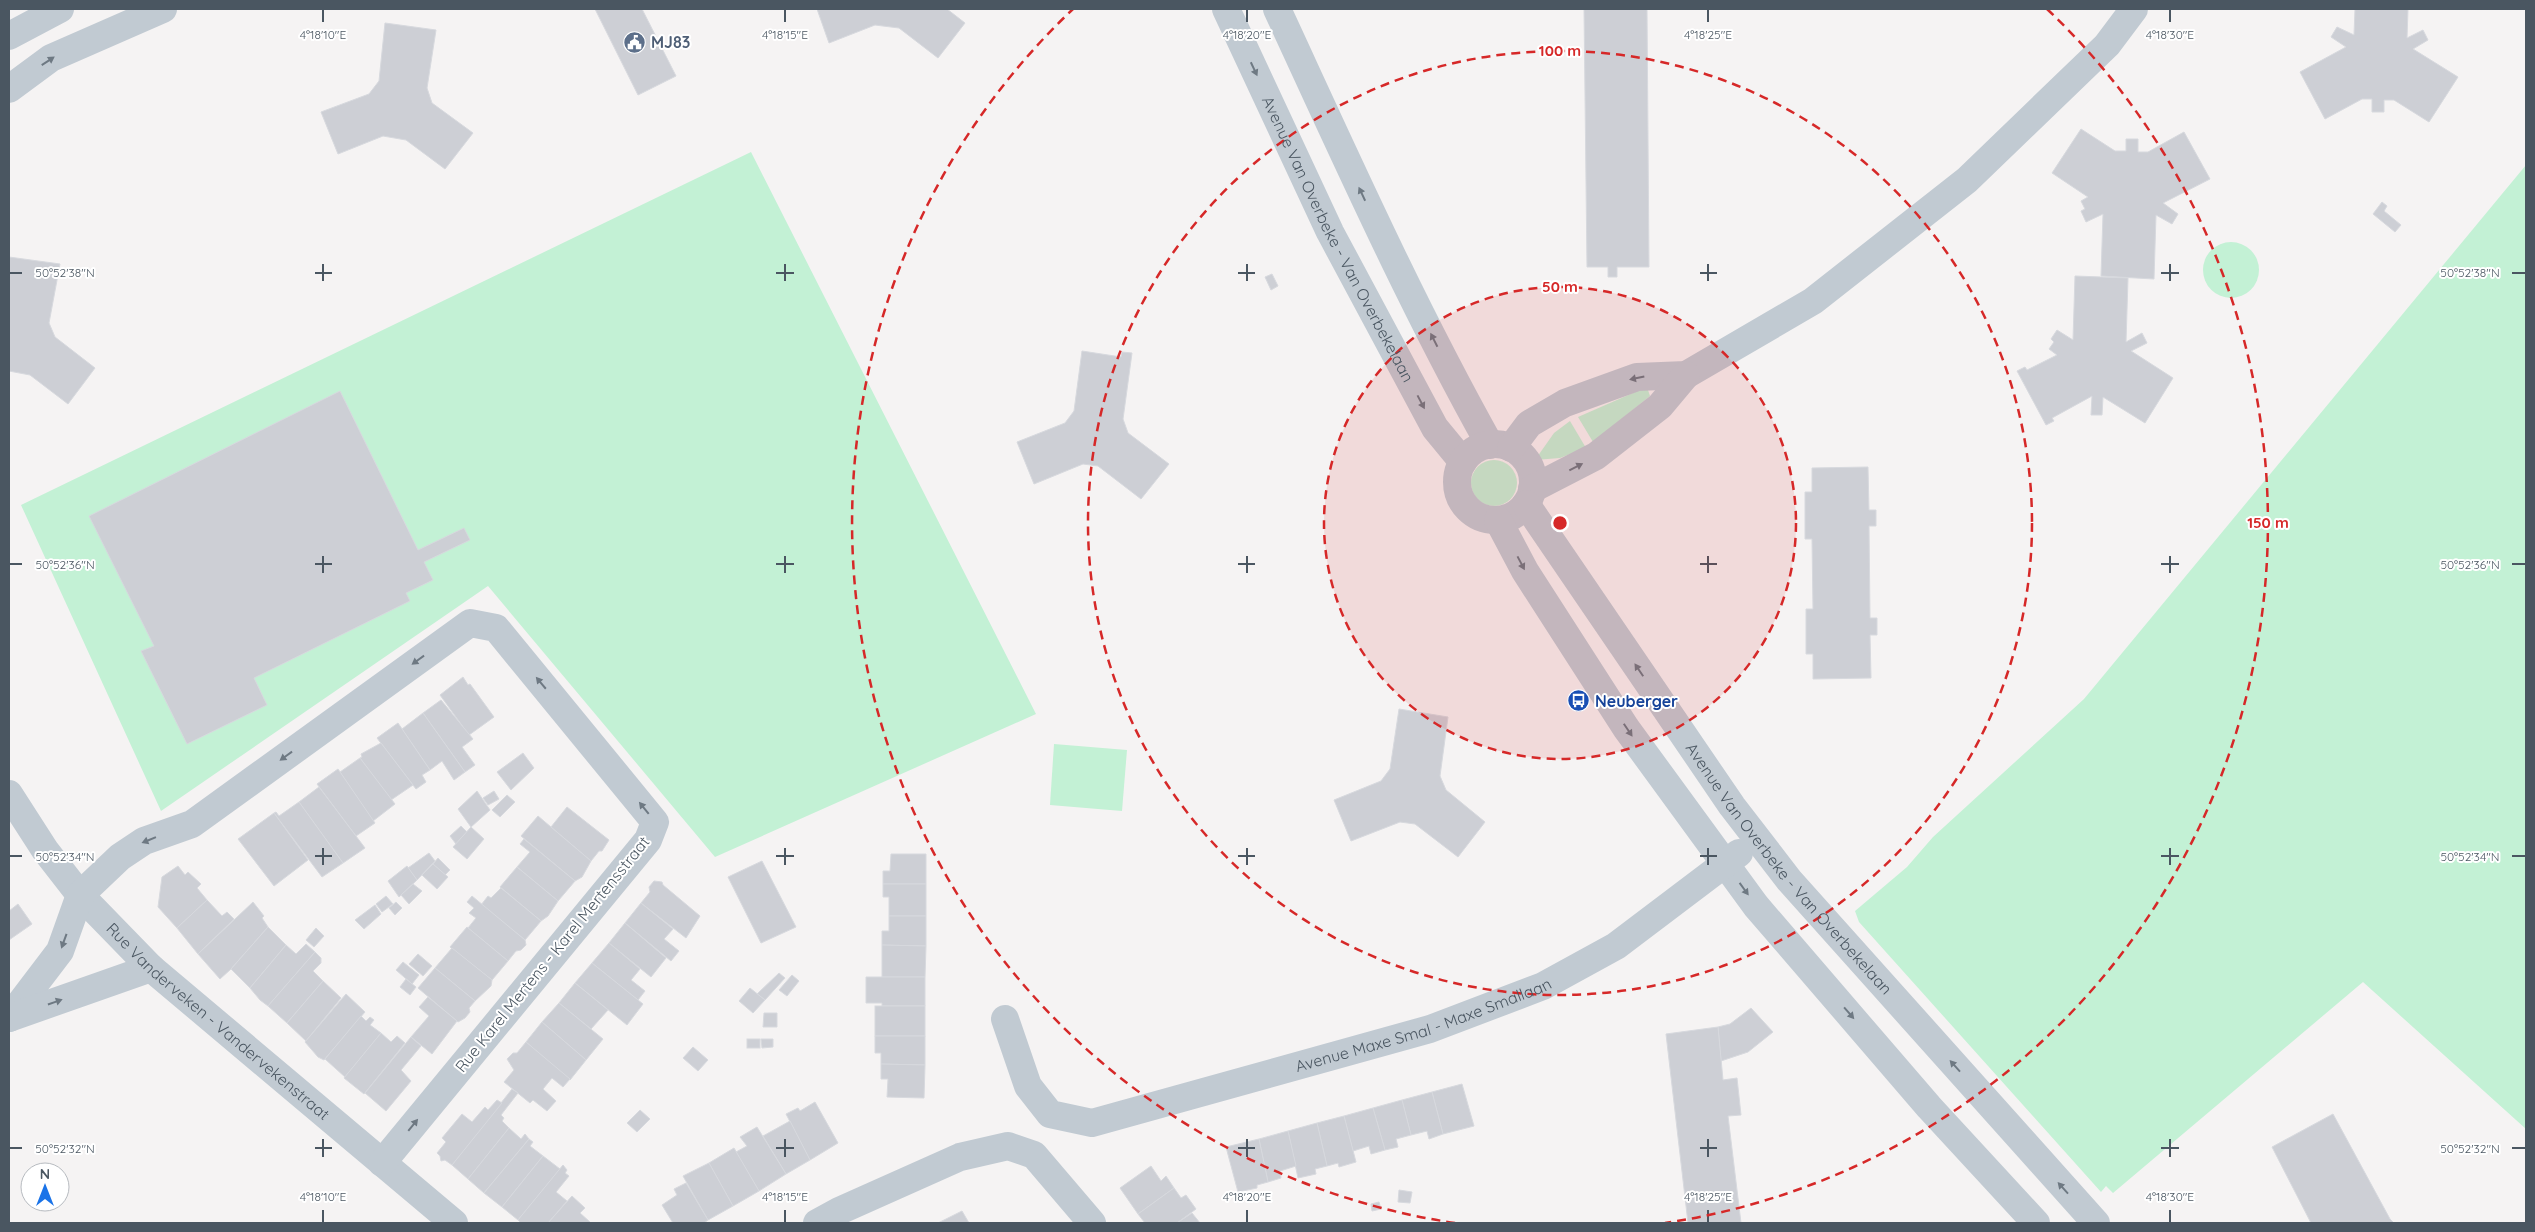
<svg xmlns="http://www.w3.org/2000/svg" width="2535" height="1232" font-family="Quicksand,sans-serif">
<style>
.green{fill:#c3f1d5}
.building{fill:#cdcfd5;stroke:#d7d9de}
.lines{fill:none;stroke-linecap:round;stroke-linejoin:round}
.minor{stroke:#c1cad2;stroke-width:28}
.oneway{fill:#6e7983}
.ticks{fill:none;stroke:#4a5661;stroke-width:2}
.ring{fill:none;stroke:#d62828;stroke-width:2.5;stroke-dasharray:9 6}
.labels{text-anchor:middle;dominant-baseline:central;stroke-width:4;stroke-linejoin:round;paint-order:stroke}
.service-label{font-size:16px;font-weight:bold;fill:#4e5e75;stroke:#fff;text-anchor:start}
.street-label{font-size:16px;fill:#4a5661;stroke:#fff}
.transit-label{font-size:16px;font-weight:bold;fill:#164399;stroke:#fff;text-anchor:start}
.ticks-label{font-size:12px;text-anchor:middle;fill:#4a5661;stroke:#fff;stroke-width:4;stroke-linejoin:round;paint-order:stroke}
.centre{fill:#d62828;stroke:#fff;stroke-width:2.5}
.ring-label{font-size:15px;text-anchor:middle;font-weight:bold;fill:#d62828;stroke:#fff;stroke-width:4;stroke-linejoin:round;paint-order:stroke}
</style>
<rect width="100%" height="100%" fill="#f5f3f3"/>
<!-- green -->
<g class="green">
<polygon points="751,152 1036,714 715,857 488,586 161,811 21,505"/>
<polygon points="2526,165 2526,1129 2363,982 2113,1193 2106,1186 2101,1192 1859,922 1855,911 1907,867 1933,837 2084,699"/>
<circle cx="2231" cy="270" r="28"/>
<polygon points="1642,389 1648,390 1650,396 1593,442 1578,417"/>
<polygon points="1570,421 1586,448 1560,458 1535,460 1554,433"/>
<circle cx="1494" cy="483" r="23"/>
<polygon points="1054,744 1127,750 1122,811 1050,805"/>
</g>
<!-- building -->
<g class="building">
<polygon points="595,9 642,9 676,76 638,95"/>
<polygon points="817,9 947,9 965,23 938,58 899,28 875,25 829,43"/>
<polygon points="1584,9 1647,9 1649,267 1617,267 1617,277 1608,277 1608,267 1587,267"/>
<polygon points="2355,9 2408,9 2407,38 2423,30 2428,40 2413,49 2458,77 2429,122 2394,100 2384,100 2384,112 2372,112 2372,99 2362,99 2325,119 2300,72 2346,47 2331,37 2337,27 2354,35"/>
<polygon points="385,23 436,30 427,88 432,103 473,133 445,169 406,140 383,136 338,154 321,112 369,94 379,81"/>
<polygon points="2081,129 2115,151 2126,151 2126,139 2138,139 2138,152 2148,152 2184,132 2210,179 2163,203 2178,214 2172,224 2156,215 2154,279 2101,276 2103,214 2086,222 2081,211 2085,209 2081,201 2088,197 2052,173"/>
<polygon points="2382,202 2387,206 2384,211 2401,225 2395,232 2373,214"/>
<polygon points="9,257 60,264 49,323 55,337 95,368 68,404 30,375 9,371"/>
<polygon points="1272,274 1278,286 1271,290 1265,277"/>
<polygon points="2075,276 2128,278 2126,342 2142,333 2147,343 2131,351 2173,378 2145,423 2103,397 2102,415 2091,415 2092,396 2052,418 2054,421 2046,425 2017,371 2025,367 2027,370 2057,355 2049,349 2054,342 2051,339 2057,330 2073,340"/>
<polygon points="1082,351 1121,357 1122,352 1132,353 1123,419 1128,433 1169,464 1141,499 1098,466 1083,464 1034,484 1017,442 1065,423 1074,411"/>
<polygon points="340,391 418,550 464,528 470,540 424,562 433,580 406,593 410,601 254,678 267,705 187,744 141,651 154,646 89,516"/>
<polygon points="1868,467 1869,510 1876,510 1876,526 1869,526 1870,618 1877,618 1877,635 1870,635 1871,678 1813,679 1813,654 1806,654 1806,609 1813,609 1812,539 1805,539 1805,492 1812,492 1812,468"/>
<polygon points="463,677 468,685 470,684 494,717 469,735 440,695"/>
<polygon points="441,700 473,739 462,747 475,765 465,772 423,713"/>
<polygon points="1399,709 1448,717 1440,776 1446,790 1485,822 1458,857 1415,824 1400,822 1351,841 1334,800 1381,781 1390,769"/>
<polygon points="423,713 465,772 454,780 442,761 430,770 402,729"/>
<polygon points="398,723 430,770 422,775 426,782 416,789 377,738"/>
<polygon points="381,743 413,785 391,800 360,758 362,757 361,754"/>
<polygon points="523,753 534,768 511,790 497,772"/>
<polygon points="360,758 395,804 373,821 340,772"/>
<polygon points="338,769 375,823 356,836 317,784"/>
<polygon points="319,787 365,848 343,863 299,802"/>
<polygon points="477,791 490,810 471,827 458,809"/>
<polygon points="494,791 499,799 488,805 483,798"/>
<polygon points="507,795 515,802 500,817 492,810"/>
<polygon points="299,802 343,863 322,877 274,813 276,812 279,816"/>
<polygon points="567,807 609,840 602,851 599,851 591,861 551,827"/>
<polygon points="274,813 308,860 274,886 238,839"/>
<polygon points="538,816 591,861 582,877 575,881 521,836"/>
<polygon points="461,826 467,832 456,844 450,836"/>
<polygon points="471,827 484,839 467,859 453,847"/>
<polygon points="524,839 575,881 558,901 517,867 530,852 520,844"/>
<polygon points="429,853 435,861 417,880 408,868"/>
<polygon points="891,854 926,854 926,884 883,884 883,871 890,871"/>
<polygon points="438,858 450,870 445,875 433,864"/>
<polygon points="762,861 796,927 761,943 728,877"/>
<polygon points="433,864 448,877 437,889 422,875"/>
<polygon points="178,866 185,875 188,872 201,884 197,888 207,900 177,928 158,907 162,877"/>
<polygon points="407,866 417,880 399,897 388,881"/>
<polygon points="517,867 558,901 548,916 541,921 500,887"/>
<polygon points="654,881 662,882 663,885 700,916 686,938 641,903 650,892 649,887"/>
<polygon points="413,884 422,891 409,904 401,895"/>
<polygon points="883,884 926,884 926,916 889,916 889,897 883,897"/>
<polygon points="501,888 541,921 525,940 481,905 488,896 491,898"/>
<polygon points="386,896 393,904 382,912 376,904"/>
<polygon points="472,896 525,940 526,945 521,950 516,951 508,961 468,928 476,918 469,913 474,908 467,902"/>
<polygon points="207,900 222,916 227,912 234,919 198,954 177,928"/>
<polygon points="253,902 264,916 262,918 268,927 231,969 220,979 198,954"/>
<polygon points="396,902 402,908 395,915 389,908"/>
<polygon points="641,903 673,929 664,939 679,951 671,961 625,923"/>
<polygon points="18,904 32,924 9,940 9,911"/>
<polygon points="375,905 381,914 364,929 355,920"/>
<polygon points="889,916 926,916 926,946 882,945 882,931 889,931"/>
<polygon points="625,923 666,958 651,977 609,943"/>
<polygon points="268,927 286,945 250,988 231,969"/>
<polygon points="467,927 508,961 492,980 450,947"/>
<polygon points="316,928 324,936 314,947 306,940"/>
<polygon points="609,943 640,969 631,980 645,991 638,1000 592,963"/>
<polygon points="306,944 315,952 268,1006 260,1000 250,988 286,945 296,954"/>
<polygon points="882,945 926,946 925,977 882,977"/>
<polygon points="452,948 492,980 491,986 475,1001 435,968"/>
<polygon points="315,952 321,958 321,963 313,971 323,981 287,1023 268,1006"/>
<polygon points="418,954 432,966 423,976 409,964"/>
<polygon points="403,962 419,975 412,984 396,970"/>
<polygon points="592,963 643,1004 627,1025 575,983"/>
<polygon points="435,968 475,1001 469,1008 470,1012 465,1018 458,1022 418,988"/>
<polygon points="779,973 785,978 765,1000 757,994"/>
<polygon points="792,975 799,981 787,996 779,990"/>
<polygon points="866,977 925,977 925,1006 882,1006 882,1003 866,1003"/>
<polygon points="406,979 416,987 410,995 400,987"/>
<polygon points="323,981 341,998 306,1041 287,1023"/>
<polygon points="575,983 608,1010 591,1029 559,1003"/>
<polygon points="750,988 765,1000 753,1013 739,1001"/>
<polygon points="346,994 365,1012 324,1060 318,1057 305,1042"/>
<polygon points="428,997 457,1021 432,1054 411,1037 429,1016 419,1007"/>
<polygon points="559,1003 603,1039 586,1060 542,1022"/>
<rect x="875" y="1006" width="50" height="30"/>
<polygon points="1751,1008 1773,1032 1748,1052 1721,1061 1718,1027 1730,1024"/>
<polygon points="764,1013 777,1013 777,1027 763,1027"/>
<polygon points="361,1016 366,1021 370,1017 374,1020 370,1025 381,1033 345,1077 325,1059"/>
<polygon points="542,1022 586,1060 570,1080 526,1042"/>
<polygon points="1718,1027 1723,1080 1737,1078 1741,1115 1728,1116 1741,1223 1754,1223 1688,1223 1666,1034"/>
<polygon points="381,1033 391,1042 397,1036 405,1043 364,1094 344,1078"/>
<polygon points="875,1036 925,1036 925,1065 881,1064 881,1053 875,1053"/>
<polygon points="411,1037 421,1046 401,1070 411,1081 386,1111 365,1093"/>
<rect x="747" y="1039" width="13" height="9"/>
<polygon points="761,1039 773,1039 773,1047 762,1048"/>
<polygon points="526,1042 570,1079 563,1087 552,1078 543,1089 556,1101 547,1111 533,1100 530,1103 504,1082 514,1070 507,1059 513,1053 517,1053"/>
<polygon points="693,1047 708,1060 698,1071 683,1058"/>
<polygon points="881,1064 925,1065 924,1098 887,1097 888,1079 881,1079"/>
<polygon points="1462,1084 1474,1126 1443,1134 1432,1092"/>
<polygon points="512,1089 518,1093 501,1115 504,1118 502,1121 509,1128 468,1179 452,1165"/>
<polygon points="1432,1092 1443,1134 1429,1139 1427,1131 1411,1135 1402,1100"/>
<polygon points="497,1100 502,1103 452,1165 445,1160 441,1161 440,1156 437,1153 446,1142 442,1138 462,1114 472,1122 485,1107 488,1110"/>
<polygon points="1402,1100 1411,1135 1396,1139 1398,1147 1385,1150 1373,1108"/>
<polygon points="815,1102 838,1143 810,1160 786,1114 798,1108 800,1111"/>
<polygon points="1373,1108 1385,1150 1371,1154 1369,1146 1353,1151 1344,1116"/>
<polygon points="640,1110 650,1119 637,1132 627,1123"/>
<polygon points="2333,1114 2390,1219 2394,1223 2311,1223 2272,1147"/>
<polygon points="1344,1116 1356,1162 1339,1167 1338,1163 1327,1166 1317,1123"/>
<polygon points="790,1121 810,1160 786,1174 763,1136"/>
<polygon points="1317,1123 1327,1166 1315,1169 1316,1174 1298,1178 1288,1131"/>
<polygon points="757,1127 786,1174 759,1191 736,1152 747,1146 740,1137"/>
<polygon points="509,1128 521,1139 525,1134 529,1139 484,1193 468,1179"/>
<polygon points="1288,1131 1296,1166 1280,1171 1281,1178 1268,1182 1259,1139"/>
<polygon points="529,1139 533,1142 530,1146 543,1156 502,1207 484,1193"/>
<polygon points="1259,1139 1268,1182 1257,1185 1257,1188 1238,1192 1226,1147"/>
<polygon points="734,1148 759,1191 733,1206 709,1163"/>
<polygon points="543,1156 560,1169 518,1220 502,1207"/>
<polygon points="709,1163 733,1206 708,1220 683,1176"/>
<polygon points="563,1165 567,1170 565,1173 569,1176 556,1192 567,1201 548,1223 521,1223 518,1220"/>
<polygon points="1151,1166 1161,1181 1166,1176 1174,1188 1138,1214 1120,1188"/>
<polygon points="686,1183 708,1220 704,1223 673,1223 662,1205 677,1195 674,1189"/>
<polygon points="1174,1188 1181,1198 1186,1195 1196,1209 1177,1223 1145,1223 1138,1214"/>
<polygon points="1399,1190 1412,1192 1410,1203 1398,1202"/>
<polygon points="572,1196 585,1208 580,1213 590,1222 588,1223 548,1223"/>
<polygon points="1379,1202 1381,1209 1372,1211 1371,1204"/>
<polygon points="962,1211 969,1223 938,1223"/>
<polygon points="1192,1213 1200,1223 1177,1223"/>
</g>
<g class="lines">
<!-- minor -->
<g class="minor">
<path id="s1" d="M1226,9L1330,232L1435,428L1463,462"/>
<path d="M1277,9C1345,156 1411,304 1490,445"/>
<polyline points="9,36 60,9"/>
<polyline points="9,89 51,58 163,9"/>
<circle cx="1495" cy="482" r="38"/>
<polyline points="1511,448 1529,424 1565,403 1637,377 1686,375 1813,301 1967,180 2107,45 2134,9"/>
<polyline points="1532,489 1596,456 1660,406 1686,375"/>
<path id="s2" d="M1526,504L1732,806L1789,880L2096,1223"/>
<polyline points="1498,520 1525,571 1626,728 1756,906 1929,1107 2036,1223"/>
<path id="s3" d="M9,794L45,850L80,895L151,968L454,1223"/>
<polyline points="9,1018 60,951 80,895 120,857 144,841 192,824 470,623 496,628 655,822 648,840 382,1163"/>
<polyline points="9,1018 151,968"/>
<path id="s4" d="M1005,1019L1028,1086L1050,1114L1092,1123L1430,1029L1543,986L1616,946L1739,853"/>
<polyline points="817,1223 839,1211 960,1157 1008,1146 1034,1155 1092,1223"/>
</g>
</g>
<!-- one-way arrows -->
<defs><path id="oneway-solid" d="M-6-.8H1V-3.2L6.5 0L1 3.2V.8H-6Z" transform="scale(1.25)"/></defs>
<g class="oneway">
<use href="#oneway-solid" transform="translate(48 61) rotate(-33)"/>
<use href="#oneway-solid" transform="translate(1254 69) rotate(65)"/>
<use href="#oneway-solid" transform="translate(1362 194) rotate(-115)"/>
<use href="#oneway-solid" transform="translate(1434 340) rotate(-117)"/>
<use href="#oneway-solid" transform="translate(1637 378) rotate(168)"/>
<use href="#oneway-solid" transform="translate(1421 402) rotate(62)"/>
<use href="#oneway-solid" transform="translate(1576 467) rotate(-27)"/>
<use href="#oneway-solid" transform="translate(1521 563) rotate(62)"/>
<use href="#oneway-solid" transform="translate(418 660) rotate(144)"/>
<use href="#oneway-solid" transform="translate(1639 670) rotate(-124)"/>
<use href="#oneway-solid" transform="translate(541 683) rotate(-130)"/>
<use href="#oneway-solid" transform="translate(1628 730) rotate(56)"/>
<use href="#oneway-solid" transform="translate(286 756) rotate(144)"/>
<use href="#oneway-solid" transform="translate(644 808) rotate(-129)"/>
<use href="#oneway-solid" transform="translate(149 840) rotate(158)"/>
<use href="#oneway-solid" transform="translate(1744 889) rotate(54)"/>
<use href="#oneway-solid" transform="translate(64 941) rotate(110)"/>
<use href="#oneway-solid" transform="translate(55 1002) rotate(-19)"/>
<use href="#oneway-solid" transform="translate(1849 1013) rotate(49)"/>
<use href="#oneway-solid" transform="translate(1955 1066) rotate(-132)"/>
<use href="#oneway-solid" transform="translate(413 1125) rotate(-51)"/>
<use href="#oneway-solid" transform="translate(2063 1188) rotate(-132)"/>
</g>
<!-- ticks -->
<path class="ticks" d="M323,10V22M785,10V22M1247,10V22M1708,10V22M2170,10V22M323,264V281M785,264V281M1247,264V281M1708,264V281M2170,264V281M10,273H22M315,273H332M776,273H794M1238,273H1255M1700,273H1717M2161,273H2179M2512,273H2525M323,556V573M785,556V573M1247,556V573M1708,556V573M2170,556V573M10,564H22M315,564H332M776,564H794M1238,564H1255M1700,564H1717M2161,564H2179M2512,564H2525M323,848V865M785,848V865M1247,848V865M1708,848V865M2170,848V865M10,856H22M315,856H332M776,856H794M1238,856H1255M1700,856H1717M2161,856H2179M2512,856H2525M323,1139V1157M785,1139V1157M1247,1139V1157M1708,1139V1157M2170,1139V1157M10,1148H22M315,1148H332M776,1148H794M1238,1148H1255M1700,1148H1717M2161,1148H2179M2512,1148H2525M323,1210V1222M785,1210V1222M1247,1210V1222M1708,1210V1222M2170,1210V1222"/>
<!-- distance rings -->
<circle cx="1560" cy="523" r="236" fill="#d62828" fill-opacity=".12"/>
<g class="ring">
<circle cx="1560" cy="523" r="236"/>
<circle cx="1560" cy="523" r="472"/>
<path d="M1455 1223A708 708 0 0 1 1073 9M2047 9A708 708 0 0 1 1665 1223"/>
</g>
<!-- icons -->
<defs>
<symbol id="civic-disc" viewBox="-11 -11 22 22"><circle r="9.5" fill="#5c6f8a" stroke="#fff"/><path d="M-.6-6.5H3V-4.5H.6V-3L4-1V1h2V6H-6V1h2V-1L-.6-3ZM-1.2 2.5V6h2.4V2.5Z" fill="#fff"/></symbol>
<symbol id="bus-disc" viewBox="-11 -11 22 22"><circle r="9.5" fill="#1a4fb4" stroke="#fff"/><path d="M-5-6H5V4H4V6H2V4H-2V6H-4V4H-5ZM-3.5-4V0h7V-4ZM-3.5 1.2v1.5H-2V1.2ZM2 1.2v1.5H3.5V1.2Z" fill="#fff"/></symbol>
</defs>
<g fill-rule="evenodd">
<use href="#civic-disc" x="622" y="30" width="25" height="25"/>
<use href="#bus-disc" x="1566" y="688" width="25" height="25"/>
</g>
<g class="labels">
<!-- service labels -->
<g class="service-label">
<text x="651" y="42">MJ83</text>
</g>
<!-- street labels -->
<g class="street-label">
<text stroke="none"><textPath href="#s1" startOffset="256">Avenue Van Overbeke - Van Overbekelaan</textPath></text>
<text stroke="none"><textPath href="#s2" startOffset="450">Avenue Van Overbeke - Van Overbekelaan</textPath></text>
<text transform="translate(552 954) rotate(-51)">Rue Karel Mertens - Karel Mertensstraat</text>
<text stroke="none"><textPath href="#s3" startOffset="311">Rue Vanderveken - Vandervekenstraat</textPath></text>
<text stroke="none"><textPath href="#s4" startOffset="495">Avenue Maxe Smal - Maxe Smallaan</textPath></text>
</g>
<!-- transit labels -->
<g class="transit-label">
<text x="1595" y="701">Neuberger</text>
</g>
</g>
<g class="ticks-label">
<text x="323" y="39">4°18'10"E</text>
<text x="785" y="39">4°18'15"E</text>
<text x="1247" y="39">4°18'20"E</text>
<text x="1708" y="39">4°18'25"E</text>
<text x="2170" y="39">4°18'30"E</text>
<text x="65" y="277">50°52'38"N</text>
<text x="2470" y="277">50°52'38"N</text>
<text x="65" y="569">50°52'36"N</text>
<text x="2470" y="569">50°52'36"N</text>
<text x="65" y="861">50°52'34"N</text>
<text x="2470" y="861">50°52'34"N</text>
<text x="65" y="1153">50°52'32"N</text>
<text x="2470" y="1153">50°52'32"N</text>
<text x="323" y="1201">4°18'10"E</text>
<text x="785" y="1201">4°18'15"E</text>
<text x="1247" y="1201">4°18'20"E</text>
<text x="1708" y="1201">4°18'25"E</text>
<text x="2170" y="1201">4°18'30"E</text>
</g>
<circle cx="1560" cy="523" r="8" class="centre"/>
<g class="ring-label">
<text x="1560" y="56">100 m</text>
<text x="1560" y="292">50 m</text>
<text x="2268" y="528">150 m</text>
</g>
<!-- border -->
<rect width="2535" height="1232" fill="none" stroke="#4a5661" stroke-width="20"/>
<!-- north arrow -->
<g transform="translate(45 1187)"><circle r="24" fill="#ffffff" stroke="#b7bbc0"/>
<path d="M0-4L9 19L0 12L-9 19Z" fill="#1a73e8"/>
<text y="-8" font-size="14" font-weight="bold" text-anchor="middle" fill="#4a5661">N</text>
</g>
</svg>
